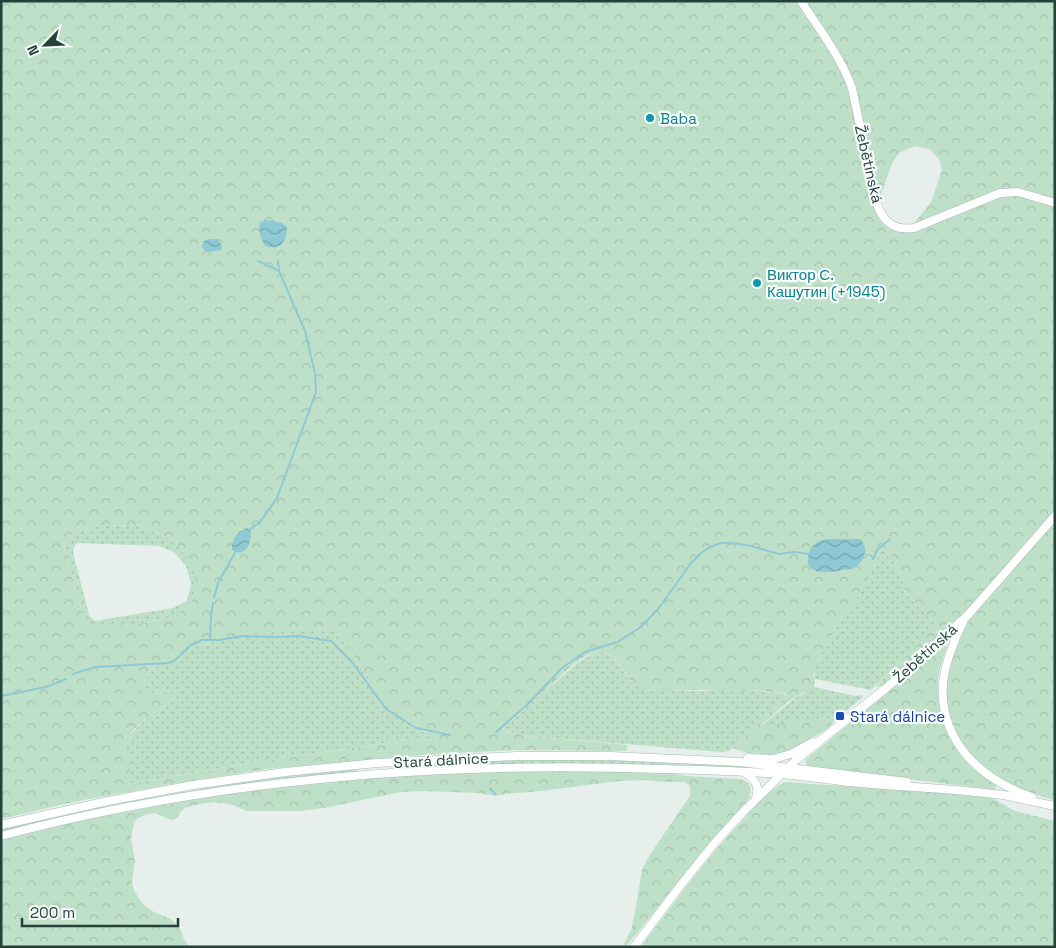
<svg xmlns="http://www.w3.org/2000/svg" width="1056" height="948" font-family="'Space Grotesk',sans-serif">
<style>
.grass{fill:url(#grass-dots);fill-rule:evenodd}
.forest{fill:url(#forest-crowns);fill-rule:evenodd}
.water{fill:url(#water-waves)}
.lines{fill:none;stroke-linecap:round;stroke-linejoin:round}
.stream{stroke:#8ec9d4;stroke-width:2}
.secondary-casing{stroke:#a4bbb3;stroke-width:9}
.secondary{stroke:#fff;stroke-width:8}
.culture-dot{fill:#0f9aa8;stroke:#f7fbf9;stroke-width:2}
.transit-dot{fill:#1a4fb4;stroke:#f7fbf9;stroke-width:2}
.labels{text-anchor:middle;dominant-baseline:central;stroke-width:4.5;stroke-linejoin:round;paint-order:stroke}
.culture-label{font-size:15px;fill:#0d838f;stroke:#f7fbf9;text-anchor:start}
.street-label{font-size:15px;fill:#24423a;stroke:#f7fbf9}
.transit-label{font-size:15px;fill:#164399;stroke:#f7fbf9;text-anchor:start}
</style>
<defs>
<pattern id="grass-dots" width="8" height="8" patternUnits="userSpaceOnUse" patternTransform="scale(1.25)"><rect width="8" height="8" fill="#bfe0c8"/><path d="M2 2h.1M6 6h.1" fill="none" stroke="#a4c1ad" stroke-width="1.8" stroke-linecap="round"/></pattern>
<pattern id="forest-crowns" width="20" height="18" patternUnits="userSpaceOnUse" patternTransform="scale(1.25)"><rect width="20" height="18" fill="#bfe0c8"/><path d="M2 6a3 3 0 1 1 6 0M12 15a3 3 0 1 1 6 0" fill="none" stroke="#a4c1ad"/></pattern>
<pattern id="water-waves" width="16" height="10" patternUnits="userSpaceOnUse" patternTransform="scale(1.25)"><rect width="16" height="10" fill="#8ec9d4"/><path d="M0 5q4-4 8 0t8 0" fill="none" stroke="#74a5ad"/></pattern>
</defs>
<rect width="100%" height="100%" fill="#e6efeb"/>
<!-- grass -->
<g class="grass">
<path d="M105,525L137,526L161,534L176,543L195,568V592L191,603L174,617L146,623L88,628L85,624L64,545L69,536L85,529ZM77,543L159,546L174,552L186,566L191,584L187,601L173,608L94,621L89,615L73,552L74,547Z"/>
<polygon points="885,550 890,553 893,558 895,565 902,576 905,593 931,619 937,626 871,690 815,679 814,687 855,696 863,695 862,698 838,717 760,727 796,697 805,693 815,675 814,668 817,661 840,620 856,599 870,574 879,552"/>
<path d="M288,630H330L339,635L344,641L364,672L403,718L424,732L431,733L437,737L438,740L435,743L421,738L269,760L129,784C129,772 128,745 131,736C135,724 166,705 176,697V691L160,692L146,695L140,689L147,678L148,673L155,664L162,662L175,652L185,646L204,645L224,638Z"/>
<path d="M597,652C621,650 621,679 639,687C646,690 658,690 666,690C679,690 692,691 705,691C711,690 717,689 724,689C743,689 763,692 782,693L787,696L733,748L728,751L721,752L529,736L504,731L503,728L576,664L590,655Z"/>
<path d="M500,760C590,759 680,762 770,768L771,769L770,770L598,763H536L411,768H396L395,767Z"/>
<polygon points="343,770 358,770 358,771 346,773 241,785 125,804 121,803 240,782"/>
<polygon points="107,805 105,808 1,832 1,829"/>
</g>
<!-- forest -->
<g class="forest">
<path d="M1,1H797L842,72L849,89L874,207C884,228 893,234 915,232L1001,196H1017L1055,206V511L977,600C947,630 915,658 882,686L875,687L936,626L931,619L905,593L902,576L895,565L893,558L890,553L885,550L880,552L870,574L856,599L840,620L817,661C813,670 815,679 810,688C807,692 802,693 797,696C787,701 770,718 760,726L838,717L827,729L790,751L772,755L747,753L733,748L787,696L785,693C777,692 769,692 762,691C732,689 704,690 674,690C665,690 649,691 640,688C623,681 620,649 598,652C579,655 563,675 549,687C536,699 522,711 509,722L503,728V730L506,732L529,736L628,745L626,751L513,750L422,755L267,769L177,783L73,802L1,819ZM105,525L137,526L161,534L176,543L195,568V592L191,603L174,617L146,623L88,628L85,624L64,545L69,536L85,529ZM288,630H330L339,635L344,641L364,672L391,710L412,724L437,737L438,740L435,743L421,738L269,760L130,784C129,773 128,740 132,732C139,722 166,705 176,697V691L160,692L145,694L140,689L147,678L148,673L155,664L162,662L175,652L185,646L204,645L224,638Z"/>
<path d="M805,1H1055V199L1018,189H999L913,225L931,202L942,170L939,159L930,149L915,146L900,152L892,163L881,195V205L855,87C845,56 823,29 805,1Z"/>
<path d="M1055,522V801C1031,793 1006,785 985,769C961,749 944,715 947,684C949,660 961,636 972,615Z"/>
<path d="M947,646C943,658 938,671 938,683C936,712 949,744 968,764C976,772 986,778 996,785L995,790L807,766L805,760L915,670L914,668L936,649Z"/>
<path d="M516,771H608L671,773L687,776L740,779C750,782 752,787 750,797L711,841L629,943L624,947H622L631,930L635,913L642,870L649,856L690,796C691,790 691,785 685,782H664L644,780L620,781L541,791L506,794L496,796L478,793L423,791L401,792L324,808L301,811H247L230,804L214,802L195,805L185,808L180,812L177,818L172,820L166,818L156,813L147,814L137,819L134,823L131,839L135,861L132,881L133,888L139,899L146,907L154,912L171,919L180,929L184,939L187,943L188,947H1V840C124,808 252,787 379,778C425,774 470,773 516,771Z"/>
<path d="M784,782L943,793L992,798L1015,811L1055,821V947H641C673,904 705,860 742,821C755,807 768,791 784,782Z"/>
</g>
<!-- water -->
<g class="water">
<path d="M267,220L282,223L287,227C287,242 280,251 265,246C261,238 258,231 260,222Z"/>
<polygon points="209,239 218,239 222,246 221,250 210,252 205,251 202,246 204,241"/>
<path d="M247,528L250,529C253,541 246,559 232,550C231,540 237,531 247,528Z"/>
<path d="M826,539H860C870,548 864,564 853,568C850,569 845,570 842,570C828,573 802,576 809,553C812,544 817,542 826,539Z"/>
</g>
<g class="lines">
<!-- stream -->
<g class="stream">
<polyline points="278,260 279,270"/>
<polyline points="249,530 260,522 277,498 316,392 315,373 305,331 279,271 258,261"/>
<polyline points="873,559 877,550 890,539"/>
<polyline points="214,597 219,581 236,551"/>
<polyline points="210,640 211,617 213,603"/>
<polyline points="619,641 641,627 659,608 691,563 701,553 710,547 721,543 731,543 747,545 779,554 794,552 809,554"/>
<polyline points="73,674 95,667 168,663 174,661 191,645 202,640 219,640 242,636 277,637 299,636 331,641 352,662 386,709 416,728 450,735"/>
<polyline points="1,696 46,687 66,679"/>
<polyline points="496,732 527,705 562,668 585,652 617,642"/>
<polyline points="490,788 495,794"/>
</g>
<defs>
<g id="secondary">
<path d="M801,1C819,29 841,57 852,88L876,201C882,221 893,231 914,228L1000,193L1018,192L1055,203"/>
<path d="M963,622C955,638 944,666 943,684C939,742 982,780 1032,797"/>
<polyline points="748,758 773,759 791,754 813,742"/>
<path d="M745,773C755,779 760,786 756,798"/>
<polyline points="1,825 108,801 193,785 285,772 377,763 517,756 610,756 740,762 907,782"/>
<path d="M1,836C216,779 441,761 662,769C701,770 741,771 780,774C803,776 826,779 848,782C900,787 951,788 1003,795C1020,798 1037,803 1055,806"/>
<polyline points="634,947 680,886 713,845 743,812 797,759 885,689 967,616 1055,516"/>
</g>
</defs>
<!-- secondary casing -->
<use href="#secondary" class="secondary-casing"/>
<!-- secondary -->
<use href="#secondary" class="secondary"/>
</g>
<!-- markers -->
<g class="culture-dot">
<circle cx="650" cy="118" r="5"/>
<circle cx="757" cy="283" r="5"/>
</g>
<rect class="transit-dot" x="835" y="711" width="10" height="10" rx="2.5"/>
<g class="labels">
<!-- culture labels -->
<g class="culture-label">
<text x="660" y="118">Baba</text>
<text x="767" y="274">Виктор С.<tspan x="767" dy="17">Кашутин (+1945)</tspan></text>
</g>
<!-- street labels -->
<g class="street-label">
<text transform="translate(869 164) rotate(77)">Žebětínská</text>
<text transform="translate(925 653) rotate(-42)">Žebětínská</text>
<text transform="translate(441 760) rotate(-3)">Stará dálnice</text>
</g>
<!-- transit labels -->
<g class="transit-label">
<text x="850" y="716">Stará dálnice</text>
</g>
</g>
<!-- border -->
<rect width="1056" height="948" fill="none" stroke="#24423a" stroke-width="5"/>
<!-- north arrow -->
<g transform="translate(45 45) rotate(246)" stroke="#f7fbf9" stroke-width="4" paint-order="stroke">
<path d="M0-4L9 19L0 12L-9 19Z" fill="#24423a"/>
<text y="-8" font-size="14" font-weight="bold" text-anchor="middle" fill="#24423a">N</text>
</g>
<!-- scale -->
<path d="M22 918v8h156v-8" fill="none" stroke="#24423a" stroke-width="2.5"/>
<text x="30" y="918" font-size="15" fill="#24423a" stroke="#f7fbf9" stroke-width="4" paint-order="stroke">200 m</text>
</svg>
